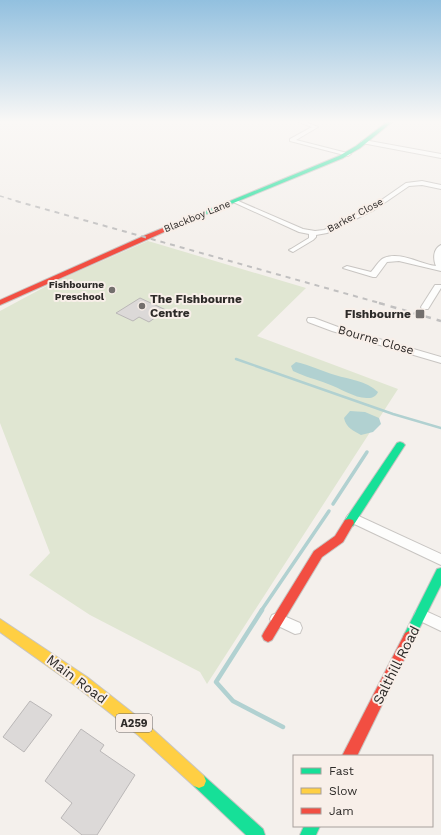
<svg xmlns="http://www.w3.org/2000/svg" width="441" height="835" font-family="'Work Sans',sans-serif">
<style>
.green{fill:#e0e6d2}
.water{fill:#b1d1d1}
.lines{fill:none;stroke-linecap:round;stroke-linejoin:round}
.stream-far2{stroke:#b1d1d1;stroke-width:2.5}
.stream-far1{stroke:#b1d1d1;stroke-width:3.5}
.stream{stroke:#b1d1d1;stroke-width:4.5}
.building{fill:#dcd9d8;stroke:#bab7b7}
.street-casing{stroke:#c8c5c2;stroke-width:2}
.fast-casing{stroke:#c8c5c2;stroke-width:2}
.slow-casing{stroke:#c8c5c2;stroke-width:2}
.jam-casing{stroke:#c8c5c2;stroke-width:2}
.street{fill:#fdfdfc;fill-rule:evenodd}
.fast{fill:#16e098;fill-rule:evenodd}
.slow{fill:#ffcf43;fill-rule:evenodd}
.jam{fill:#f24e42;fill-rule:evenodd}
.rail-far2{stroke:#c1c0c0;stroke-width:1.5;stroke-dasharray:4 4;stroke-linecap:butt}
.rail-far1{stroke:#c1c0c0;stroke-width:2;stroke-dasharray:5 5;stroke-linecap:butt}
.rail{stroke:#c1c0c0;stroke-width:2.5;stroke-dasharray:6 6;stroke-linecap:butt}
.poi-dot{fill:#736f6d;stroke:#f8efe9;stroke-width:1.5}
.labels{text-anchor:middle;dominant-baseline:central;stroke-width:4;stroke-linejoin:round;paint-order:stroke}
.far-street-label{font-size:10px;fill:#2d2a28;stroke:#f8efe9}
.far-poi-label{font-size:10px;font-weight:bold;fill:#2d2a28;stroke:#f8efe9;text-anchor:end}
.shield{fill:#f8efe9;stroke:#6a6562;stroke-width:1}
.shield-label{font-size:11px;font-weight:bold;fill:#2d2a28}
.poi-label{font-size:12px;font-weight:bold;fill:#2d2a28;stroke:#f8efe9;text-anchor:start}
.street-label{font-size:12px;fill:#2d2a28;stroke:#f8efe9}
.near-street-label{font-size:14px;fill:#2d2a28;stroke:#f8efe9}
</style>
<rect width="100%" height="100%" fill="#f4f0ec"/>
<!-- green -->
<polygon class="green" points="148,241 306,288 257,336 398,389 207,684 200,672 90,615 29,575 50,553 0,423 0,311 54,282"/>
<!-- water -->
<g class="water">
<path d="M296,362C310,365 322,371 335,375C351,380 365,380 378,392C376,396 373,398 368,398C356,399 340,388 328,384C316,379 305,377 293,371L291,366Z"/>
<path d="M350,411L365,412L379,418L381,424L373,432L361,435C354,431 346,428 344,418Z"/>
</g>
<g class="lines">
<!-- stream-far2 -->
<polyline class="stream-far2" points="236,359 393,414 441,428"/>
<!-- stream-far1 -->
<g class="stream-far1">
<polyline points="333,504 367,452"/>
<polyline points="261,611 329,511"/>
</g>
<!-- stream -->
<polyline class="stream" points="262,610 216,682 233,701 283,727"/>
</g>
<!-- building -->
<g class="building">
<polygon points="140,298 166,310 149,322 139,317 133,321 116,313"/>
<polygon points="30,701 52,715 24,752 3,737"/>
<polygon points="81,729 104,745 100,751 135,775 97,835 82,835 61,818 72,803 45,781"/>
</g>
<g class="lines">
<defs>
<g id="street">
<polygon points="299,122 305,122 318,127 296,140 351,154 348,156 290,141 290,139 312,127"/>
<polygon points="364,140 441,154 441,158 362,143 361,142"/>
<polygon points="422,181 441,185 441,189 422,185 409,186 374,210 327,233 316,235 316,237 313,240 293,252 289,250 291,249 309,238 309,234 299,232 231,201 236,200 303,229 315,231 324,230 370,208 406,183"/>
<path d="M441,245V271L399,261L387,262L376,277H373L343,268L347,266L371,272C375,268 379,260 384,258C400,251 420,264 436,266C433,259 433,249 441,245Z"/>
<polygon points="435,285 441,285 441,288 428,309 422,309 421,307"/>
<polygon points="308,318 314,318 338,327 441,357 441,363 332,331 308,322 307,320"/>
<polygon points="352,513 441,554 441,565 348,521 346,518 348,515"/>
<polygon points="421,609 441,618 441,631 416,619 414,615 416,611"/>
<polygon points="277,613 300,623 302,628 300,633 295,634 272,623 270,619 272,615"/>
</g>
<g id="fast">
<polygon points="387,122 392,122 360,148 343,158 199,217 194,216 339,156 356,146"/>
<polygon points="400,442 403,443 405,445 353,526 349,527 345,526 344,523 345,520 397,443"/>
<polygon points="441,568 441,585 413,641 409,643 405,641 403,637 437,569"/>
<polygon points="199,774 204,776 263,829 265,835 246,835 194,786 192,781 194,776"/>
<polygon points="304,826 320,826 316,835 300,835"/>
</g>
<polygon id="slow" points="0,619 87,677 148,725 204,776 206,781 204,786 199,788 194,786 138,735 77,687 0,632"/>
<g id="jam">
<polygon points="195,215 200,216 0,305 0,300 146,235"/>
<polygon points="349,519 353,520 354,523 343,542 322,557 272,640 268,642 264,640 262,636 264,632 314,551 335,536 345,520"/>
<polygon points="409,631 413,633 415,637 357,756 342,756 405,633"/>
</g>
</defs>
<!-- street casing -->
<use href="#street" class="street-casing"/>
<!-- fast casing -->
<use href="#fast" class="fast-casing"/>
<!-- slow casing -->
<use href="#slow" class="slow-casing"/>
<!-- jam casing -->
<use href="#jam" class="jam-casing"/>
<!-- street -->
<use href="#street" class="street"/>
<!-- fast -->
<use href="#fast" class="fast"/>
<!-- slow -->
<use href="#slow" class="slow"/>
<!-- jam -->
<use href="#jam" class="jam"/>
<!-- rail-far2 -->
<polyline class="rail-far2" points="0,196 20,202"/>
<!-- rail-far1 -->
<polyline class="rail-far1" points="16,201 383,304"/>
<!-- rail -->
<polyline class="rail" points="379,303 441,321"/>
</g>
<!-- sky -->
<linearGradient id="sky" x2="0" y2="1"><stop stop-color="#92c0df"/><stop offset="0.51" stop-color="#faf8f6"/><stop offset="1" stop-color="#faf8f6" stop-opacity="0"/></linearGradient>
<rect width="441" height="239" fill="url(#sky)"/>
<!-- markers -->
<g class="poi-dot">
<circle cx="112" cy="290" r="4"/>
<circle cx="142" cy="306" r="4"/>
<rect x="415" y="309" width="10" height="10" rx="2"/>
</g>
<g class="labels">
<!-- far-street labels -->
<g class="far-street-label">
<text transform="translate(355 215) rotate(-28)">Barker Close</text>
<text transform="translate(197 216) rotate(-22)">Blackboy Lane</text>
</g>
<!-- far-poi labels -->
<g class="far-poi-label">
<text x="104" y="284">Fishbourne<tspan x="104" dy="12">Preschool</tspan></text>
</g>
<!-- shield labels -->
<rect class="shield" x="116" y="714" width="36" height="18" rx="3"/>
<g class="shield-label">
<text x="134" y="723">A259</text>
</g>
<!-- poi labels -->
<g class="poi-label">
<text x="150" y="299">The Fishbourne<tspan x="150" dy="14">Centre</tspan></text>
<text x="411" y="314" text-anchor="end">Fishbourne</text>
</g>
<!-- street labels -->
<g class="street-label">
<text transform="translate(376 340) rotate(16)">Bourne Close</text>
</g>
<!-- near-street labels -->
<g class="near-street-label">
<text transform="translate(396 665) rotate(-63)">Salthill Road</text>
<text transform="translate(77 679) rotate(37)">Main Road</text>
</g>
</g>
<!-- legend -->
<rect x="293" y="755" width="140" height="72" fill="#f8efe9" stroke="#a7a09c"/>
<rect x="301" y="768" width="20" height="6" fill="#16e098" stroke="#a7a09c"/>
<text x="329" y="775" font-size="12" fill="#2d2a28">Fast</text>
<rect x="301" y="788" width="20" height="6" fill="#ffcf43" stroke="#a7a09c"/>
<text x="329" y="795" font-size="12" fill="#2d2a28">Slow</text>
<rect x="301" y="808" width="20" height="6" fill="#f24e42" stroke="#a7a09c"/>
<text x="329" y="815" font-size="12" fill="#2d2a28">Jam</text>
</svg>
